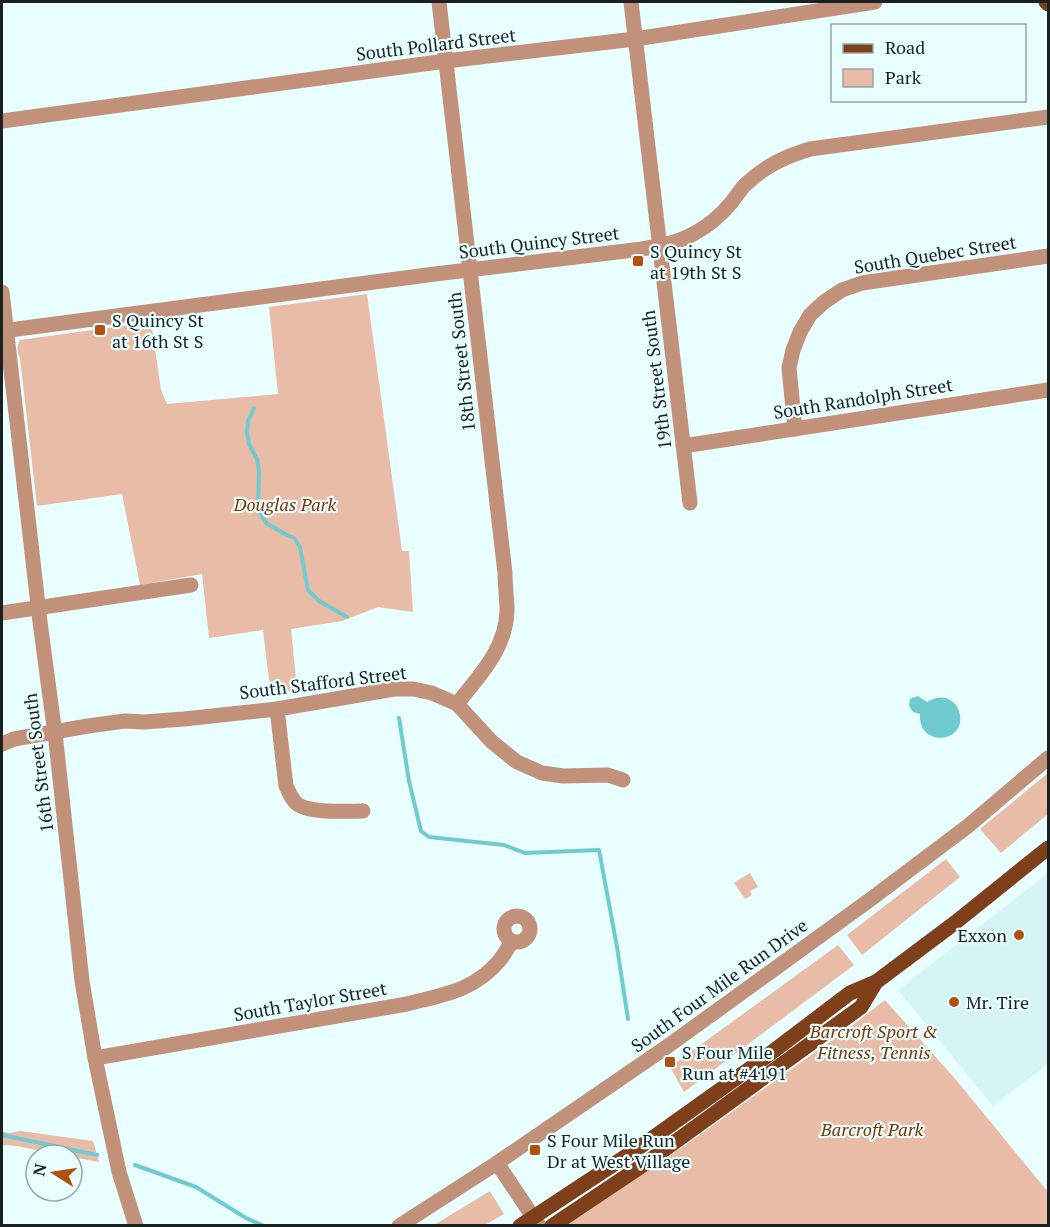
<svg xmlns="http://www.w3.org/2000/svg" width="1050" height="1227" font-family="'PT Serif',serif">
<style>
.built{fill:#d4f4f5}
.green{fill:#e8bca7}
.water{fill:#6fcbcf}
.lines{fill:none;stroke-linecap:round;stroke-linejoin:round}
.stream{stroke:#6fcbcf;stroke-width:4}
.minor{stroke:#c1917a;stroke-width:15}
.major{stroke:#7f3f1b;stroke-width:15}
.poi-dot{fill:#b1500f;stroke:#e8feff;stroke-width:2}
.labels{text-anchor:middle;dominant-baseline:central;stroke-width:4.5;stroke-linejoin:round;paint-order:stroke}
.street-label{font-size:18px;fill:#192121;stroke:#e8feff}
.poi-label{font-size:18px;fill:#192121;stroke:#e8feff;text-anchor:start}
.park-label{font-size:18px;font-style:italic;fill:#803500;stroke:#e8feff}
</style>
<rect width="100%" height="100%" fill="#e8feff"/>
<!-- built -->
<polygon class="built" points="1048,873 1048,1064 993,1106 898,990"/>
<!-- green -->
<g class="green">
<path d="M367,294L402,551H409L413,612L378,607L342,621L291,629L297,689L271,696L263,630L209,638L202,574L140,585L122,494L37,506L20,358C17,352 16,347 20,340L151,322L161,390L167,404L278,394L269,307Z"/>
<polygon points="1048,773 1048,814 1001,853 980,829"/>
<polygon points="946,859 960,877 862,955 847,935"/>
<polygon points="750,873 758,887 750,891 752,895 745,899 734,883"/>
<polygon points="838,945 854,965 684,1092 670,1067"/>
<polygon points="885,1000 957,1081 1048,1192 1048,1225 564,1226 687,1144 849,1028"/>
<path d="M2,1131L9,1133L20,1131L93,1141L99,1162L72,1157V1155C48,1155 25,1145 2,1145Z"/>
<polygon points="490,1191 504,1214 485,1225 434,1225"/>
</g>
<!-- water -->
<path class="water" d="M918,696L927,702C935,697 945,695 953,702C957,705 959,710 960,715C965,743 918,748 920,714L913,712L909,706L910,699Z"/>
<g class="lines">
<!-- stream -->
<g class="stream">
<polyline points="254,408 248,421 247,432 249,444 257,459 259,471 258,510 266,523 285,534 294,538 300,547 308,590 319,601 347,617"/>
<polyline points="399,718 409,781 421,831 429,837 504,845 525,853 599,850 617,947 628,1019"/>
<polyline points="2,1135 97,1155"/>
<polyline points="135,1165 196,1187 246,1218 264,1226"/>
</g>
<!-- minor -->
<g class="minor">
<path d="M439,2L505,573C505,586 507,598 507,611C506,649 479,676 457,704"/>
<polyline points="631,2 690,503"/>
<polyline points="2,121 446,61 635,39 875,2"/>
<polyline points="2,292 40,622 56,742 82,981 95,1058 119,1172 136,1226"/>
<path d="M2,331L435,274L642,249C660,245 678,243 695,233C708,226 721,215 731,203C736,197 740,190 745,185C765,166 784,157 810,149L1048,117"/>
<polyline points="795,429 789,368 793,350 800,332 810,315 824,302 842,290 862,283 1048,256"/>
<polyline points="683,446 1048,390"/>
<polyline points="2,613 191,585"/>
<path d="M277,709L286,786C289,792 291,798 296,803C308,814 346,811 363,811"/>
<polyline points="2,744 14,739 88,726 125,721 144,722 184,719 277,709 394,689 413,689 432,693 457,704 492,742 517,762 542,773 563,776 608,775 623,780"/>
<circle cx="517" cy="929" r="13"/>
<path d="M95,1058L407,1004C442,995 474,991 499,961C504,955 508,948 512,941"/>
<polyline points="497,1163 539,1226"/>
<polyline points="399,1226 497,1163 668,1046 871,899 968,826 1048,758"/>
</g>
<!-- major -->
<g class="major">
<polyline points="1046,2 1048,4"/>
<polyline points="520,1226 637,1149 759,1062 850,993 876,982 956,922 1048,848"/>
<polyline points="552,1226 646,1163 861,1007 876,982"/>
</g>
</g>
<!-- markers -->
<g class="poi-dot">
<rect x="632" y="255" width="12" height="12" rx="3"/>
<rect x="94" y="324" width="12" height="12" rx="3"/>
<circle cx="1019" cy="935" r="6"/>
<circle cx="954" cy="1002" r="6"/>
<rect x="664" y="1056" width="12" height="12" rx="3"/>
<rect x="529" y="1144" width="12" height="12" rx="3"/>
</g>
<g class="labels">
<!-- street labels -->
<g class="street-label">
<text transform="translate(436 44) rotate(-7)">South Pollard Street</text>
<text transform="translate(539 242) rotate(-7)">South Quincy Street</text>
<text transform="translate(935 254) rotate(-9)">South Quebec Street</text>
<text transform="translate(461 362) rotate(-96)">18th Street South</text>
<text transform="translate(656 380) rotate(-97)">19th Street South</text>
<text transform="translate(863 398) rotate(-9)">South Randolph Street</text>
<text transform="translate(323 682) rotate(-7)">South Stafford Street</text>
<text transform="translate(38 763) rotate(-97)">16th Street South</text>
<text transform="translate(719 985) rotate(-36)">South Four Mile Run Drive</text>
<text transform="translate(310 1001) rotate(-10)">South Taylor Street</text>
</g>
<!-- poi labels -->
<g class="poi-label">
<text x="650" y="251">S Quincy St<tspan x="650" dy="21">at 19th St S</tspan></text>
<text x="112" y="320">S Quincy St<tspan x="112" dy="21">at 16th St S</tspan></text>
<text x="1007" y="935" text-anchor="end">Exxon</text>
<text x="966" y="1002">Mr. Tire</text>
<text x="682" y="1052">S Four Mile<tspan x="682" dy="21">Run at #4191</tspan></text>
<text x="547" y="1140">S Four Mile Run<tspan x="547" dy="21">Dr at West Village</tspan></text>
</g>
<!-- park labels -->
<g class="park-label">
<text x="285" y="504">Douglas Park</text>
<text x="874" y="1031">Barcroft Sport &amp;<tspan x="874" dy="21">Fitness, Tennis</tspan></text>
<text x="872" y="1129">Barcroft Park</text>
</g>
</g>
<!-- border -->
<rect width="1050" height="1227" fill="none" stroke="#192121" stroke-width="6"/>
<!-- legend -->
<rect x="831" y="24" width="195" height="78" fill="#e8feff" stroke="#95a6a6" stroke-width="1.5"/>
<rect x="843" y="44" width="30" height="9" fill="#7f3f1b" stroke="#95a6a6" stroke-width="1.5"/>
<text x="885" y="54" font-size="18" fill="#192121">Road</text>
<rect x="843" y="69" width="30" height="18" fill="#e8bca7" stroke="#95a6a6" stroke-width="1.5"/>
<text x="885" y="84" font-size="18" fill="#192121">Park</text>
<!-- north arrow -->
<g transform="translate(54 1173) rotate(282)"><circle r="28" fill="#e8feff" stroke="#95a6a6" stroke-width="1.5"/>
<path d="M0-4.5L10 22L0 15L-10 22Z" fill="#b1500f"/>
<text y="-9" font-size="16" font-weight="bold" text-anchor="middle" fill="#192121">N</text>
</g>
</svg>
